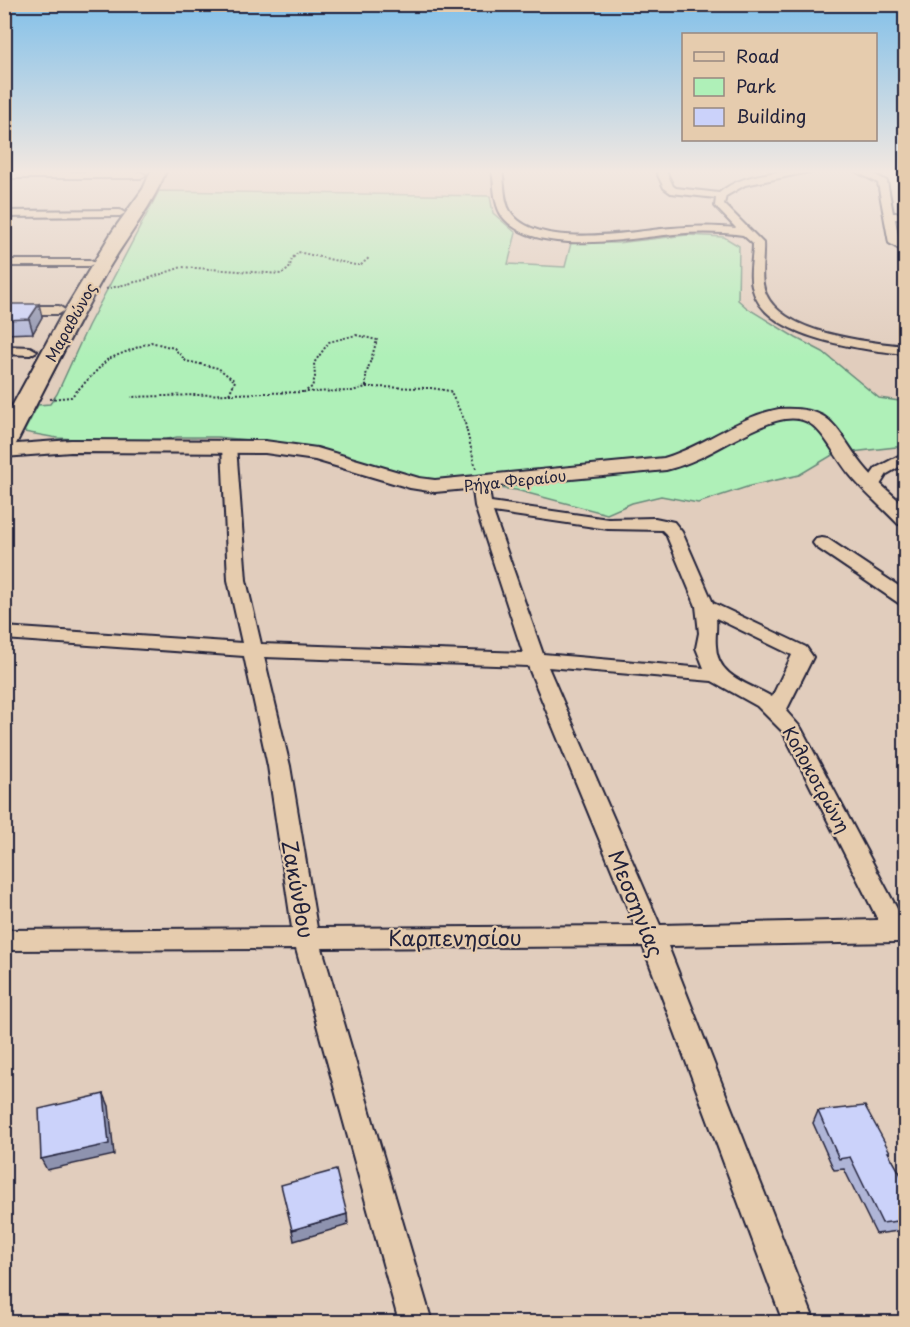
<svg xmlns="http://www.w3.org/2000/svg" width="910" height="1327" font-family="'Playpen Sans',sans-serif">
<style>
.green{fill:#aff0b8;stroke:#68897a;stroke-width:1.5}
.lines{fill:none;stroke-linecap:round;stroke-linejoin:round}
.minor-casing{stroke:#22223b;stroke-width:4}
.tertiary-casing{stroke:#22223b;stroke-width:4}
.primary-casing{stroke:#22223b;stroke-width:4}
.path{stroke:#22223b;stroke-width:2;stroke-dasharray:2 2;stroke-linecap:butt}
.minor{fill:#e6ccae;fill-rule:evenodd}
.tertiary{fill:#e6ccae;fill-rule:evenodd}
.primary{fill:#e6ccae;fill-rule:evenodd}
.wall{fill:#afb5d7;stroke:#22223b;stroke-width:1.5}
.shaded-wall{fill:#8e93af;stroke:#22223b;stroke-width:1.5}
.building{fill:#cbd2fa;stroke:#22223b;stroke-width:1.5}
.labels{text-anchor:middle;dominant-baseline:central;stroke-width:4.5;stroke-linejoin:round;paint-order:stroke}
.far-street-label{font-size:15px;fill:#22223b;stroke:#e6ccae}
.street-label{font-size:18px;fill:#22223b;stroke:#e6ccae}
.near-street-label{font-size:21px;fill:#22223b;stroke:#e6ccae}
</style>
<rect width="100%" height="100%" fill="#e1cdbd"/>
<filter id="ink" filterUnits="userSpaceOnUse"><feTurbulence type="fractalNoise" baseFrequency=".0167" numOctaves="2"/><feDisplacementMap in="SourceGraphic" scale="12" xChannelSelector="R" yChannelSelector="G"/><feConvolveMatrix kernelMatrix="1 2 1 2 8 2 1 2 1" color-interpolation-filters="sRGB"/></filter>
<g filter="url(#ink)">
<!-- green -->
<polygon class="green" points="159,191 490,196 493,213 516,233 508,264 565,267 571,243 617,243 687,235 724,237 739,246 738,300 747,308 796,338 823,352 879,398 906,402 905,446 834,454 799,475 750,486 698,503 661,496 632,503 607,514 516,490 417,479 289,444 217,437 177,437 150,443 57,438 24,432 38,405 50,404 57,394 88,326"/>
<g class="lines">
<defs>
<g id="minor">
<path d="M492,171H502C505,184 503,200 510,211C535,251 633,231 672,228C693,226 715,226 736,228L715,206L716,198L671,193L664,188L656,171H666L673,186L676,188L719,193C744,172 782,171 814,171L745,185L726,196L724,204L763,243C764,259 759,279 766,294C784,334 867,342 906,346V354C864,350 766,339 753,290C748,275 753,259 753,244L743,235C720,232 697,232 674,234C629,238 534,258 502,216C493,203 495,186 492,171Z"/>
<polygon points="855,171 868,171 887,181 893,213 906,213 906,219 895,219 899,241 906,245 906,253 889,243 878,183"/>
<polygon points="4,172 141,172 146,175 141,178 4,178"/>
<polygon points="4,211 120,210 125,213 120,216 4,217"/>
<polygon points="4,260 89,260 95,263 89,266 4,266"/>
<polygon points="4,306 59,306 65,310 59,314 4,314"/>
<polygon points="4,346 30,347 37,351 30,355 4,354"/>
<path d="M229,442L236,446L246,580L261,644L523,653L475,506L472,483L480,478L488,483L491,502L608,519L655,518L674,522L682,532L713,603L806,647L813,657L786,711L801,728L903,920H906V940L897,942L668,946L815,1322H783L643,946L322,948L432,1322H399L296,949L4,950V930L292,928L268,766L244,656L4,639V627L242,643L228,580L222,446ZM493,512L608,529L662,530L666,534L696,606L699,633L696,648L704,668L543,654ZM716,618L792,655L772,697C751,684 717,678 716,646C715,637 717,628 716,618ZM264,657L528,666L635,926L317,928L290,766ZM548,667L712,681L757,706L783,732L878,920L660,925Z"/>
<polygon points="906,452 906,463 887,474 878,488 866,488 864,485 876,468"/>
<polygon points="822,538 828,539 906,591 906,605 900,604 816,547 813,543 816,539"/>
</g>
<path id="tertiary" d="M779,409C834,406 834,428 862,464C874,480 891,493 906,507V525L898,524C882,507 864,492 850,475C821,439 817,400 758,428C726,442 700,462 666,470L435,492L410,488L315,460L265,453L71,452L4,457V445L71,440L265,441L317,448L419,478L435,480L664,458C705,446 737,417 779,409Z"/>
<path id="primary" d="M151,171H166C152,206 127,237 108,269C75,327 46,385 16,444L13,449L4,451V421L60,318L112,232L143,189Z"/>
</defs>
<!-- minor casing -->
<use href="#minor" class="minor-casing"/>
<!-- tertiary casing -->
<use href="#tertiary" class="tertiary-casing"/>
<!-- primary casing -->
<use href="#primary" class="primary-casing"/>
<!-- path -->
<g class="path">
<polyline points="106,289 144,280 182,267 281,274 289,269 292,259 298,252 355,265 361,265 370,257"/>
<polygon points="356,335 377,340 366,375 366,387 352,391 304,392 312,387 315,377 314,363 329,342"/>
<polyline points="366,387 431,388 450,391 464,419 476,469"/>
<polyline points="229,394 304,392"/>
<polyline points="50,399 71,397 108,359 151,342 174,348 186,361 218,368 235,381 229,394 131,397"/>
</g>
<!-- minor -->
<use href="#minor" class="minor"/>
<!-- tertiary -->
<use href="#tertiary" class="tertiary"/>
<!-- primary -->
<use href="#primary" class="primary"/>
</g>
<!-- wall -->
<g class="wall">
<polygon points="4,304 42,317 33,333 4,334"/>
<polygon points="818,1111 890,1152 889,1154 906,1184 906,1230 876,1234 844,1169 834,1170 813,1123"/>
</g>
<!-- shaded-wall -->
<g class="shaded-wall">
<polygon points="39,304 42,317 33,333 29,319"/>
<polygon points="104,1094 109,1106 114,1155 47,1170 41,1159"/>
<polygon points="347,1214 348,1225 294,1241 292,1230"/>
</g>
<!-- building -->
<g class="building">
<polygon points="4,304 39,304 29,319 4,320"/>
<polygon points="104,1094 109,1144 41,1159 39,1109"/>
<polygon points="865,1106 890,1152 888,1152 906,1184 906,1220 882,1223 850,1157 839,1159 818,1111"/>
<polygon points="336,1170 347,1214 292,1230 281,1185"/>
</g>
</g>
<!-- sky -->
<linearGradient id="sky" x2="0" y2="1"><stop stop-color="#82c0e9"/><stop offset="0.48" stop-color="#f2e8e1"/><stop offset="1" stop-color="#f2e8e1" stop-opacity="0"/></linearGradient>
<rect width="910" height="357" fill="url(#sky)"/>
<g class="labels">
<!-- far-street labels -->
<g class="far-street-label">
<text transform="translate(70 322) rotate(-61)">Μαραθώνος</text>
<text transform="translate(515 480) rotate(-6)">Ρήγα Φεραίου</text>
</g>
<!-- street labels -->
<g class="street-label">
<text transform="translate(817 779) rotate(61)">Κολοκοτρώνη</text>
</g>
<!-- near-street labels -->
<g class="near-street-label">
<text transform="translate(299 889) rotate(80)">Ζακύνθου</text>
<text transform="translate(637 903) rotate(68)">Μεσσηνίας</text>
<text x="455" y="937">Καρπενησίου</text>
</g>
</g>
<!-- margin -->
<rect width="910" height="1327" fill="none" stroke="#e6ccae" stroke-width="24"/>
<rect x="12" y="12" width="886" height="1303" fill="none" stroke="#22223b" stroke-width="2" filter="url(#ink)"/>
<!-- legend -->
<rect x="682" y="33" width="195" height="108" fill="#e6ccae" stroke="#988880" stroke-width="1.5"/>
<rect x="694" y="52" width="30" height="9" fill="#e6ccae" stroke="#988880" stroke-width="1.5"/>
<text x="736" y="63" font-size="18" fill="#22223b">Road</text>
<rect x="694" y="78" width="30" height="18" fill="#aff0b8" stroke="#988880" stroke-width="1.5"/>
<text x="736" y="93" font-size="18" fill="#22223b">Park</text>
<rect x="694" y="108" width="30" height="18" fill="#cbd2fa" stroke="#988880" stroke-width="1.5"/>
<text x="736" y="123" font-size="18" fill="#22223b">Building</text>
</svg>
